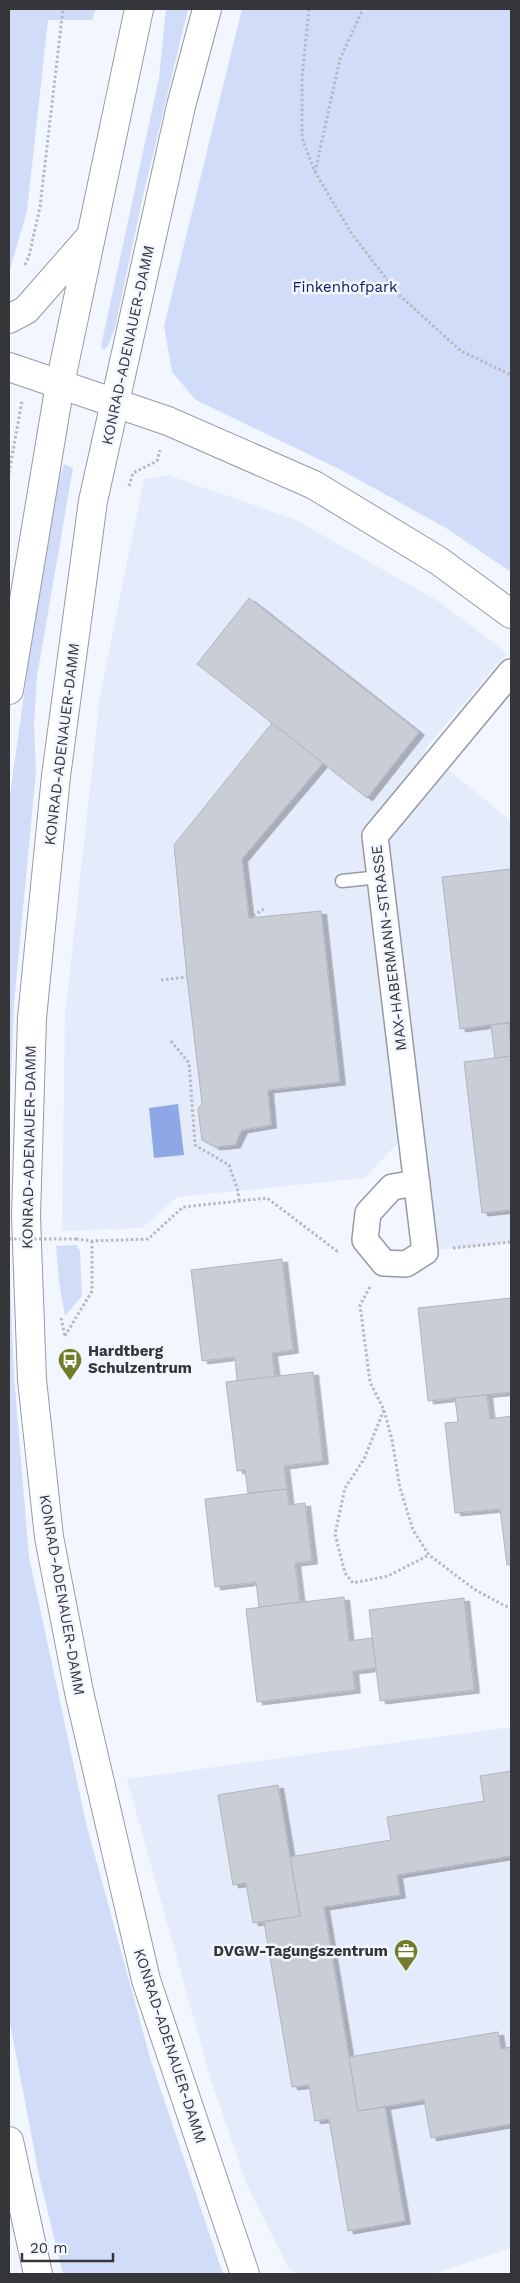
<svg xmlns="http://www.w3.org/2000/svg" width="520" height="2283" font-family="'Work Sans',sans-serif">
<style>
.built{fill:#e4ebfb}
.green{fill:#d1dcf8}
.water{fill:#8ea7e7}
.building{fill:#c9cdd6;stroke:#b1b5be;filter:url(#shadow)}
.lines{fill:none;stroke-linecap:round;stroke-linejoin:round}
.lane-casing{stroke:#979aa3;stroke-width:15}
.street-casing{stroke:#979aa3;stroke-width:28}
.secondary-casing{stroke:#979aa3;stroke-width:30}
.path{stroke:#b6b9c1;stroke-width:3;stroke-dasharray:2.5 2.5;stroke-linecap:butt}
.lane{stroke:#fff;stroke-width:12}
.street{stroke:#fff;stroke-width:25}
.secondary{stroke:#fff;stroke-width:28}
.path-bridge{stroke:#b6b9c1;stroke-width:3;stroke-dasharray:2.5 2.5;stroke-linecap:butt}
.labels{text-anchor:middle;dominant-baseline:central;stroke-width:5;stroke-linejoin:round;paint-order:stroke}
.park-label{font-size:15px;fill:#102069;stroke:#f1f6ff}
.street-label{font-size:15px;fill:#35363a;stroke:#f1f6ff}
.poi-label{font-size:15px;font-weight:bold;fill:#35363a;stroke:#f1f6ff;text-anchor:start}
</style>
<defs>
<filter id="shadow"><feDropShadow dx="5.5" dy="3" stdDeviation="0" flood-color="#0004"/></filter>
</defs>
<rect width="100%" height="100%" fill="#f1f6ff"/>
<!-- built -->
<g class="built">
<polygon points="167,475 294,519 438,601 507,653 424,750 511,821 511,1242 438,1250 424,1135 403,1138 364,1178 177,1197 142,1228 62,1231 65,1017 100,696 144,479"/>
<polygon points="511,1727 511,2248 433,2274 297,2274 288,2267 247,2185 211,2080 127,1779"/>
</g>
<!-- green -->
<g class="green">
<polygon points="9,9 96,9 92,20 48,20 27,211 9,273"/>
<polygon points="166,9 188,9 143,196 115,328 108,346 103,350 101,346 159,78"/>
<polygon points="242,9 511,9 511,572 446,528 341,470 196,400 172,372 164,326"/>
<polygon points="64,464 73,468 37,676 34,723 36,771 14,1004 9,1131 9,802 32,637 56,496 60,476"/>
<polygon points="76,1245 80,1251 82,1296 65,1316 59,1281 56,1246"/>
<polygon points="9,1257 14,1376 29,1557 86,1823 151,2061 223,2274 63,2274 40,2180 9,2018"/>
</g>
<!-- water -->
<polygon class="water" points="178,1104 184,1155 154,1158 149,1108"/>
<!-- building -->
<g class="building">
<polygon points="249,598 419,732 367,798 197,664"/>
<polygon points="272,723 323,763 242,859 249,918 321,911 340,1082 268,1090 271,1125 242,1130 235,1145 215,1147 202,1140 198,1109 202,1103 187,977 174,845"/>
<polygon points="511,869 511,1022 460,1029 442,877"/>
<polygon points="509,1023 511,1056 495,1058 491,1025"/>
<polygon points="511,1056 511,1210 482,1213 464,1062"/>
<polygon points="282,1259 293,1350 272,1353 275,1377 237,1381 235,1357 202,1361 191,1270"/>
<polygon points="511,1298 511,1392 428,1401 418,1308"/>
<polygon points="313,1372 323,1461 284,1466 287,1489 248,1493 245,1470 237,1471 226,1382"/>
<polygon points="487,1395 490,1419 511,1416 511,1565 507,1565 500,1509 455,1513 445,1423 458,1422 455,1398"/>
<polygon points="287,1489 289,1505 305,1503 312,1561 295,1563 300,1602 259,1607 256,1582 215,1587 205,1499"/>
<polygon points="344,1597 349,1641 372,1638 376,1668 353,1671 355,1690 257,1702 246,1609"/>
<polygon points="464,1598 474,1690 380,1701 369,1610"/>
<polygon points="511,1771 511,1856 397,1875 400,1895 324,1907 358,2111 385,2107 405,2221 348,2231 329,2119 315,2121 309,2085 292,2087 264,1922 300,1916 290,1857 391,1840 387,1817 484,1801 480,1776"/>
<polygon points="278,1785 300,1916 253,1923 246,1883 233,1885 218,1795"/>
<polygon points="498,2032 501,2049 511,2047 511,2124 431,2138 424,2100 358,2111 349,2057"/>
</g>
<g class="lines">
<defs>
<polyline id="lane" points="342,881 380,877"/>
<polyline id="street" points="417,1183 392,1187 368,1213 365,1240 384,1263 406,1264 425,1252 375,836 511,672"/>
<g id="secondary">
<polyline points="207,9 181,106 93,501 56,776 32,1018 26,1216 32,1380 49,1537 79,1692 146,1980 245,2274"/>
<polyline points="9,319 26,310 90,237"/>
<polyline points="9,367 168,421 314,485 439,561 511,614"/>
<polyline points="9,690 60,384 139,9"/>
<polyline points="9,2141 38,2274"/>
</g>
</defs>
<!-- lane casing -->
<use href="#lane" class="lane-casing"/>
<!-- street casing -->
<use href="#street" class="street-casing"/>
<!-- secondary casing -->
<use href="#secondary" class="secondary-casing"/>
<!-- path -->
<g class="path">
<polyline points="309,9 302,77 302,138 315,172 352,234 398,294 461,351 511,375"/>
<polyline points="315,172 340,59 363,9"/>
<polyline points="25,265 29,256 40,207 63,9"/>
<polyline points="9,473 22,401"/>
<polyline points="129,486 133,473 157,461 160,450"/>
<polyline points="249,918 264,909"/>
<polyline points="161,980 187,977"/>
<polyline points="171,1041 189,1063 195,1145 229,1165 238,1191 239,1201"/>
<polyline points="76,1239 92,1241 148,1239 183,1207 267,1198 337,1251 339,1249"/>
<polyline points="453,1248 511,1242"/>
<polyline points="370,1287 360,1305 370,1382 384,1410 392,1440 400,1488 413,1530 429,1555 474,1589 505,1606 511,1607"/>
<polyline points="61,1318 65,1336"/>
<polyline points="65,1336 92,1291 92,1241"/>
<polyline points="384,1410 364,1459 345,1488 335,1534 345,1573 353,1583 388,1576 429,1555"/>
</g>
<!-- lane -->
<use href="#lane" class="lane"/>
<!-- street -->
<use href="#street" class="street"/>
<!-- secondary -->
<use href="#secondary" class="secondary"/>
<!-- path-bridge -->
<polyline class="path-bridge" points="9,1239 76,1239"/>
</g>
<!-- icons -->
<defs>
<symbol id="bus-pin" viewBox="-11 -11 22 30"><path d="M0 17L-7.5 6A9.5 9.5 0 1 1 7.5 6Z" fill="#717d2a" stroke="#f1f6ff"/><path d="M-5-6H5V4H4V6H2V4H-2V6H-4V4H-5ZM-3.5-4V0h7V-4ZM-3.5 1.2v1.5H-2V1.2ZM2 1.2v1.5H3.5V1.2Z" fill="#fff"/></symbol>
<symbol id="office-pin" viewBox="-11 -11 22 30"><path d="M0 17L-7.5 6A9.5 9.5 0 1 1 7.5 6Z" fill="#717d2a" stroke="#f1f6ff"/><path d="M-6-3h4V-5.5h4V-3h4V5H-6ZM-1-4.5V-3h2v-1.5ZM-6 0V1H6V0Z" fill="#fff"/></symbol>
</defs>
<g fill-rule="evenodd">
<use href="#bus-pin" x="56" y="1346" width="28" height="38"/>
<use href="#office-pin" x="392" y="1937" width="28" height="38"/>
</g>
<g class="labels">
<!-- park labels -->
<g class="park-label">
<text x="345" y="287">Finkenhofpark</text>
</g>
<!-- street labels -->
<g class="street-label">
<text transform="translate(128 345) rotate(-78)">KONRAD-ADENAUER-DAMM</text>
<text transform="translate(62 744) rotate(-83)">KONRAD-ADENAUER-DAMM</text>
<text transform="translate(389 948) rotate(-97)">MAX-HABERMANN-STRASSE</text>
<text transform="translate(29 1147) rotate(-89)">KONRAD-ADENAUER-DAMM</text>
<text transform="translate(62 1595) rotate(80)">KONRAD-ADENAUER-DAMM</text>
<text transform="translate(170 2046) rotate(72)">KONRAD-ADENAUER-DAMM</text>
</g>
<!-- poi labels -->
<g class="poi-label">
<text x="88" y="1351">Hardtberg<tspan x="88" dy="17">Schulzentrum</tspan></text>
<text x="388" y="1951" text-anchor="end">DVGW-Tagungszentrum</text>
</g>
</g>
<!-- border -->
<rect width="520" height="2283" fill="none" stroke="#35363a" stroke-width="20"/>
<!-- scale -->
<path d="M22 2253v8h91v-8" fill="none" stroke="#35363a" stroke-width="2.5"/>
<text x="30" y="2253" font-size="15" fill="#35363a" stroke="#f1f6ff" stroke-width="4" paint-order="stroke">20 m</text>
</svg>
